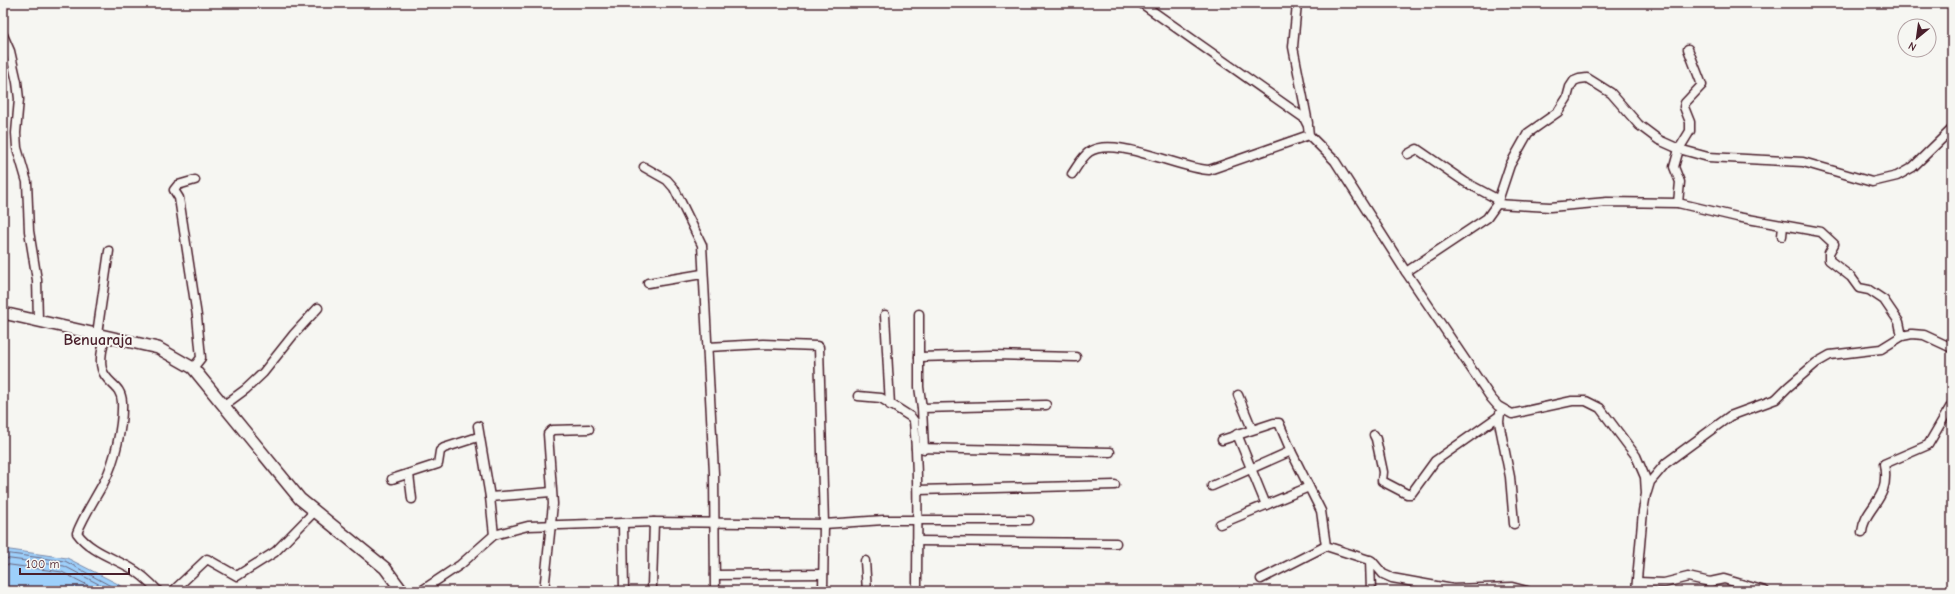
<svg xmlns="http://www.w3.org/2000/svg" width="1955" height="594" font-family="'Comic Neue',sans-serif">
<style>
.water{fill:#9dcffa;stroke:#7c89a7}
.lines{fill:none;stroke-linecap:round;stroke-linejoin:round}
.shore{stroke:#6b657e;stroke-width:1}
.minor-casing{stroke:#4a1f2b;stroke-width:11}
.secondary-casing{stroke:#4a1f2b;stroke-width:14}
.minor{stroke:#f6f6f2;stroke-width:8}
.secondary{stroke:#f6f6f2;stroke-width:11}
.labels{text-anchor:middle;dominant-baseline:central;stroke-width:4;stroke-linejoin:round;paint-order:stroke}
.quarter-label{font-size:16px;font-weight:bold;fill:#4a1f2b;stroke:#f6f6f2}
</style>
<rect width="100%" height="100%" fill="#f6f6f2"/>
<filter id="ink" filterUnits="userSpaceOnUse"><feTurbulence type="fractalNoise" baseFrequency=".025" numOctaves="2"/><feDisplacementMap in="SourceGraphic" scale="8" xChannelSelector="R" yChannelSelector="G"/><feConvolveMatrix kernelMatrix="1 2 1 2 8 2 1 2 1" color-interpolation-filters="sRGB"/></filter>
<g filter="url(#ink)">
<!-- water -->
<polygon class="water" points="3,549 67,558 118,584 126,591 3,591"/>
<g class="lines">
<!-- shore -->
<g class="shore">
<polyline points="3,553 65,561 120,591"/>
<polyline points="3,558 64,566 112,591"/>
<polyline points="3,564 62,572 99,591"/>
</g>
<defs>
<g id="minor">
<polyline points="1141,3 1304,118 1308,126 1309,135 1335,161 1406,272 1491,398 1498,406 1512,414 1572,401 1586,401 1600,408 1636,456 1645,477 1646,494 1643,511 1636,591"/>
<polyline points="1297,3 1293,47 1308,123"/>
<polyline points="3,35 10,51 17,82 19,99 16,133 17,148 27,182 29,231 37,280 38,320"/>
<polyline points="1408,154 1417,149 1465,182 1497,199"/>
<polyline points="644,167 667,180 674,188 702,245 714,473 715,591"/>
<path d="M1072,174C1077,167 1082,157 1089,152C1114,135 1180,169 1209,170L1309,135"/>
<polyline points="1678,203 1680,182 1674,167 1679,149 1690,131 1690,122 1684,107 1685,103 1702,85 1688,49"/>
<polyline points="1497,204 1550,207 1607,202 1678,203 1737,217 1821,232 1834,244 1829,253 1829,260 1851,277 1859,288 1869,290 1884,300 1899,322 1902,336"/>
<polyline points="1782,236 1783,226"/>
<polyline points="1406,272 1487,218 1497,204 1510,165 1528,133 1558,112 1567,98 1570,87 1574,81 1579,79 1587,78 1611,93 1639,125 1659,140 1679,149 1708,157 1803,162 1872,182 1897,176 1913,167 1952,129"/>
<polyline points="648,283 702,274"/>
<polyline points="919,314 919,387 922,408"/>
<polyline points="885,315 890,405"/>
<polyline points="97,334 109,251"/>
<path d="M105,336C103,347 99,359 102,369C106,384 121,384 122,402C123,425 115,462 104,482C95,499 84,515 77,533C90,551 111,557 129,567C140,573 149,581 158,591"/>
<polyline points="708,347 763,344 817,346 819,347 824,524 823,591"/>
<polyline points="919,357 994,355 1076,357"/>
<polyline points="193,368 201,358 197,316 179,198 174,190 178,185 195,180"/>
<polyline points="1238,395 1252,429"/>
<path d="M858,396L881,398L911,417L914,421C919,477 917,534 917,591"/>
<polyline points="223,406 246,389 263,373 294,334 318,308"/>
<polyline points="1502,412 1500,413 1499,422 1510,477 1514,524"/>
<polyline points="478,426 490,497 494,535"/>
<polyline points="1237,434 1266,505"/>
<polyline points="1374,435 1376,439 1383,472 1382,481 1407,494 1411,494 1435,461 1499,416"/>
<polyline points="1222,440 1274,423 1279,423 1291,451 1321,511 1326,546 1372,561 1383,574 1392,578 1453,589 1512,587 1527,591"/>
<polyline points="916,448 1110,452"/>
<polyline points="924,449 922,408 1046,405"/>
<polyline points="409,474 412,499"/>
<polyline points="392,479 438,464 440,451 444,448 478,437"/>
<polyline points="1212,486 1291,451"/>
<polyline points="918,490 1115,485"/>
<polyline points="1647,492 1650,482 1666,463 1730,416 1776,399 1788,387 1816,363 1830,355 1881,349 1902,336 1912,334 1924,335 1952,348"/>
<polyline points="490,497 551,492"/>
<polyline points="623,523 624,591"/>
<polyline points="1220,524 1309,487"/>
<path d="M1862,532C1865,505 1891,501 1884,464L1928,445L1952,404"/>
<polyline points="917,541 1116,543"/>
<polyline points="1370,560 1371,591"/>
<polyline points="865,561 867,591"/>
<polyline points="715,575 823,574"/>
<polyline points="1261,579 1326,546"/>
<polyline points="1638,582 1664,583 1688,577 1710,582 1724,579 1765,591"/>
<polyline points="652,586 654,522"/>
<polyline points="173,591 207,559 237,576 275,552 314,512"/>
<polyline points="421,591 460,565 494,535 528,526 654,522 824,524 884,520 1029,520"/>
<polyline points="544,591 553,504 548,434 552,430 589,429"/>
</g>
<polyline id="secondary" points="3,313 158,348 193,368 300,499 385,568 402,591"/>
</defs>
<!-- minor casing -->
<use href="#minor" class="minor-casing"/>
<!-- secondary casing -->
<use href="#secondary" class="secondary-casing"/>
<!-- minor -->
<use href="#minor" class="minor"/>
<!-- secondary -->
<use href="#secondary" class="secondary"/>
</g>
</g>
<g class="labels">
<!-- quarter labels -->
<g class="quarter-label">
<text x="98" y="340">Benuaraja</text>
</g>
</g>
<!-- margin -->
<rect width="1955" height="594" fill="none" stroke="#f6f6f2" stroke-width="16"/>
<rect x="8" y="8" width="1939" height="578" fill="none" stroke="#4a1f2b" stroke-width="1.5" filter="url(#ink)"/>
<!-- north arrow -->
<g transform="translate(1917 38) rotate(209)"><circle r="19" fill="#f6f6f2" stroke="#b1a0a2"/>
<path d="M0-3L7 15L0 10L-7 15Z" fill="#4a1f2b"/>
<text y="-6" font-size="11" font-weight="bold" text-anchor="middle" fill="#4a1f2b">N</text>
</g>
<!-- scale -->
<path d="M20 568v6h109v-6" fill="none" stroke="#4a1f2b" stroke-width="2"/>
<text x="26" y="568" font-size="12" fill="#4a1f2b" stroke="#f6f6f2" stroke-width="3" paint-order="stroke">100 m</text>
</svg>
